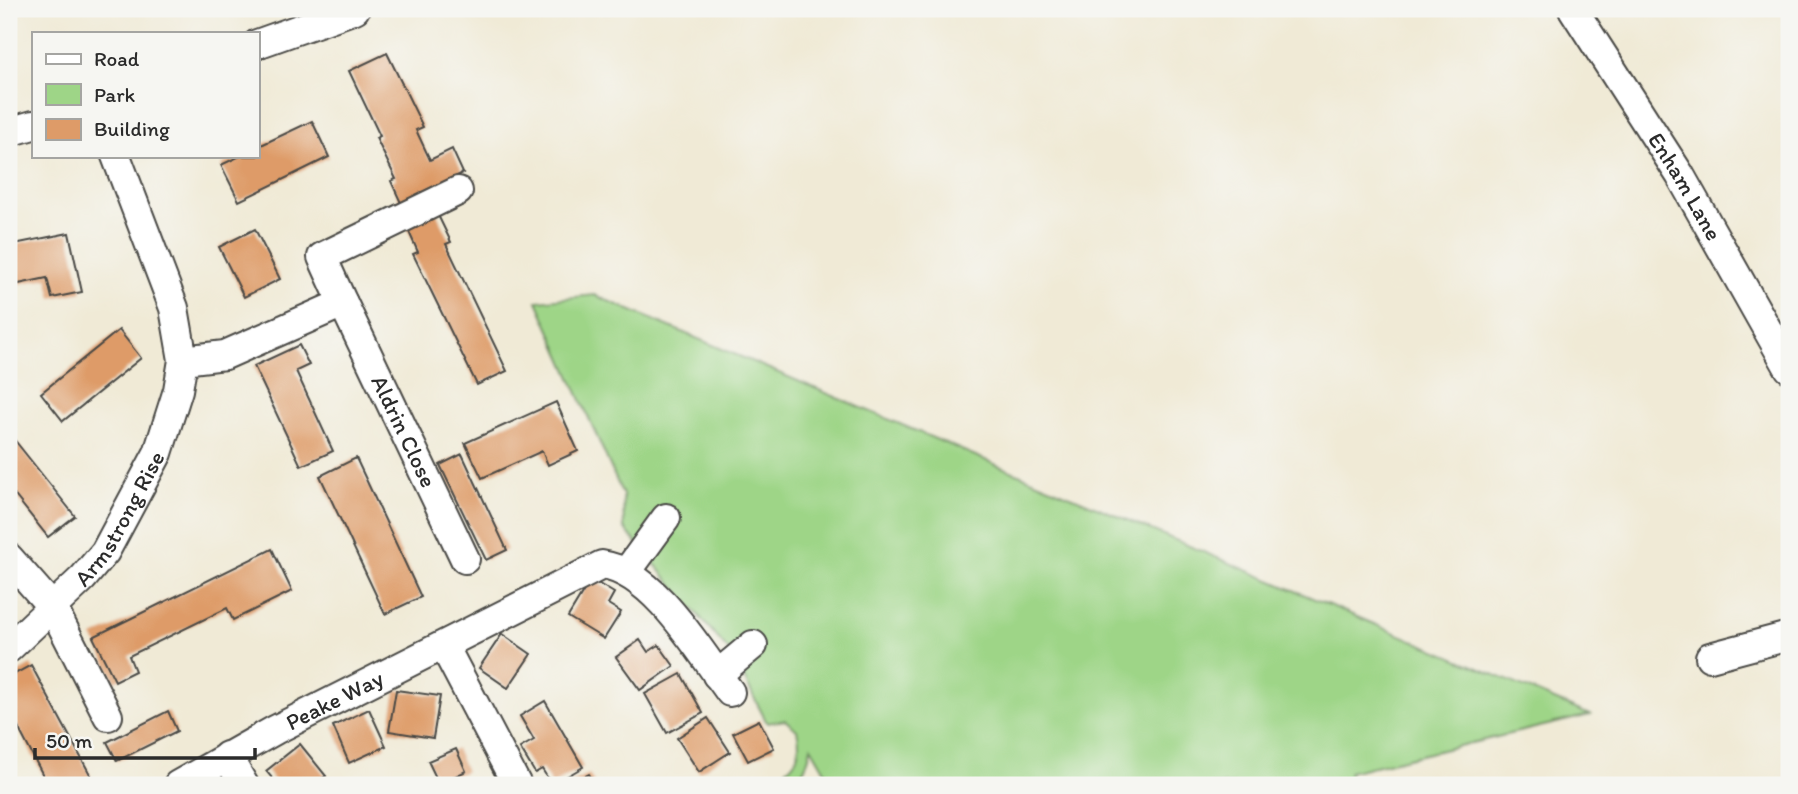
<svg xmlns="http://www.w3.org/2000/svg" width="1798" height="794" font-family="Itim,sans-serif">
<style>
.green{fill:#9ed587;stroke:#648059;stroke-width:2}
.building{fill:#de9b68}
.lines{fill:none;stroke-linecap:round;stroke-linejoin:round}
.minor-casing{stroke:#494845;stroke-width:32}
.minor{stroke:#fff;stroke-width:28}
.labels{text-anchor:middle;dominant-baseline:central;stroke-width:7;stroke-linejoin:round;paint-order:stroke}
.street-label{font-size:23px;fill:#2b2b2b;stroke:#f6f6f2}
</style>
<rect width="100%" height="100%" fill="#f6f6f2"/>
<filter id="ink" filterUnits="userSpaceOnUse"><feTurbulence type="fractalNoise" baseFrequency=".0143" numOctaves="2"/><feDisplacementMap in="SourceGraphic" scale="14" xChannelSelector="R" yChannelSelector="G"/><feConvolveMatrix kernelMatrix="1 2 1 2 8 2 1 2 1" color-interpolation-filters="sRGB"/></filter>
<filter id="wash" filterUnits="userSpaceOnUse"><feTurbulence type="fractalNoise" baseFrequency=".00686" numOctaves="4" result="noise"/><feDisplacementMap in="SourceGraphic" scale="28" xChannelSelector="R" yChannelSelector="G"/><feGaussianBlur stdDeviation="1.57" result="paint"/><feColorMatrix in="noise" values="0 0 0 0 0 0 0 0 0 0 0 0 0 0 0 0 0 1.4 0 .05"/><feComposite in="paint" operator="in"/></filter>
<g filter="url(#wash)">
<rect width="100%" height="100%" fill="#f0ead6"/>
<!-- green -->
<path class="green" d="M594,295L1590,715L1349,772L1353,785H811L815,781L832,783L811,747C803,794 779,785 738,785C772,776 808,775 797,730L785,720L767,723L744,678L745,670L624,528L623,495L537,301Z"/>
<g id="blocks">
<!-- building -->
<g class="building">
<polygon points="387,53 423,127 416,130 430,160 452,149 463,173 401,203 391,181 396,179 376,138 380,136 349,71"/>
<polygon points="312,121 329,157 239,201 221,165 240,156 257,156 257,147"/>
<polygon points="435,209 451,242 446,244 507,371 477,385 413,254 418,252 405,223"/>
<polygon points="255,229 280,279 244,297 219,247"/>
<polygon points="69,233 82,292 52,298 47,278 9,286 9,245"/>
<polygon points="119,330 141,358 63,421 41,393"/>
<polygon points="299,345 309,365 296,371 333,451 301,466 254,366"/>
<polygon points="556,402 578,451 548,465 542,451 482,478 465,443"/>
<polygon points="9,433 75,516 48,537 9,488"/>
<polygon points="462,454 507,550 486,560 440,465"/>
<polygon points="356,458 421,597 385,614 320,476"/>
<polygon points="272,549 292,591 233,620 227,608 129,656 135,671 115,681 93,637"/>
<polygon points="591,579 614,593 608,604 621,612 604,639 568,617"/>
<polygon points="502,634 531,654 508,688 479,668"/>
<polygon points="640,640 648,652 659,645 674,666 640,690 616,657"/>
<polygon points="31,665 91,776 74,785 48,785 9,710 9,677"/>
<polygon points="681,674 703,713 667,733 645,694"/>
<polygon points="396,690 440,696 433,738 389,731"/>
<polygon points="545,701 583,767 552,785 542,769 535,773 520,748 534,740 520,716"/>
<polygon points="369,709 386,746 349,763 333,726"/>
<polygon points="168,711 177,731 117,761 107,742"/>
<polygon points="708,718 730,752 699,772 677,738"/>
<polygon points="759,720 774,748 748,761 733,733"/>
<polygon points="300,744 326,776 313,785 278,785 266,771"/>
<polygon points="456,749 466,771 439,784 428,761"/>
<polygon points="589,774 595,785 569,785"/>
</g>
</g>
</g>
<g filter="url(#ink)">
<use href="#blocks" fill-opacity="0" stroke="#494845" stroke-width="2"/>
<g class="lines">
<defs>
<g id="minor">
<path id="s1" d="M1573,9L1680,175L1789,368"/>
<polyline points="257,44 355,9"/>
<polyline points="9,132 33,125"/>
<path id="s2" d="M343,303L465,559"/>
<polyline points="183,360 225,355 343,303 322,257 458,191"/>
<polyline points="9,558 53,608 108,716"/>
<polyline points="626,573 666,518"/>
<polyline points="444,646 517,785"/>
<path id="s3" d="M9,648L83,578L105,552L158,453L178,390L183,360L174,308L116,156"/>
<polyline points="1710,657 1789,636"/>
<polyline points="717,675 753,645"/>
<polyline points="227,756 244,785"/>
<path id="s4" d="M178,785L275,730L602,565C654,572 700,652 730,692"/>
</g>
</defs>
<!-- minor casing -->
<use href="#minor" class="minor-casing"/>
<!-- minor -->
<use href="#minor" class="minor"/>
</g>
</g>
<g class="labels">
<!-- street labels -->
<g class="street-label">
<text stroke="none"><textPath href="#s1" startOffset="210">Enham Lane</textPath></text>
<text stroke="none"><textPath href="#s2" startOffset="142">Aldrin Close</textPath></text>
<text stroke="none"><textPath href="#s3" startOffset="172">Armstrong Rise</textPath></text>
<text stroke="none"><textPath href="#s4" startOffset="178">Peake Way</textPath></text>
</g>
</g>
<!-- margin -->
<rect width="1798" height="794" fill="none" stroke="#f6f6f2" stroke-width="35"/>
<!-- legend -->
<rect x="32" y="32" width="228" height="126" fill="#f6f6f2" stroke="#a5a5a2" stroke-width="2"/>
<rect x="46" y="54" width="35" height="10" fill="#ffffff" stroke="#a5a5a2" stroke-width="2"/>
<text x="94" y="66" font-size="21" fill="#2b2b2b">Road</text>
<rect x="46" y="84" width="35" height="21" fill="#9ed587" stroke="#a5a5a2" stroke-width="2"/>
<text x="94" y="102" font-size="21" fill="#2b2b2b">Park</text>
<rect x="46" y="119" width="35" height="21" fill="#de9b68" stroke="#a5a5a2" stroke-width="2"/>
<text x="94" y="136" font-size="21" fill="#2b2b2b">Building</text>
<!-- scale -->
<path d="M35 748v10h220v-10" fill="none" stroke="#2b2b2b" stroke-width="3.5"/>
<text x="46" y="748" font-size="21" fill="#2b2b2b" stroke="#f6f6f2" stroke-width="5" paint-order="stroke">50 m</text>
</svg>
